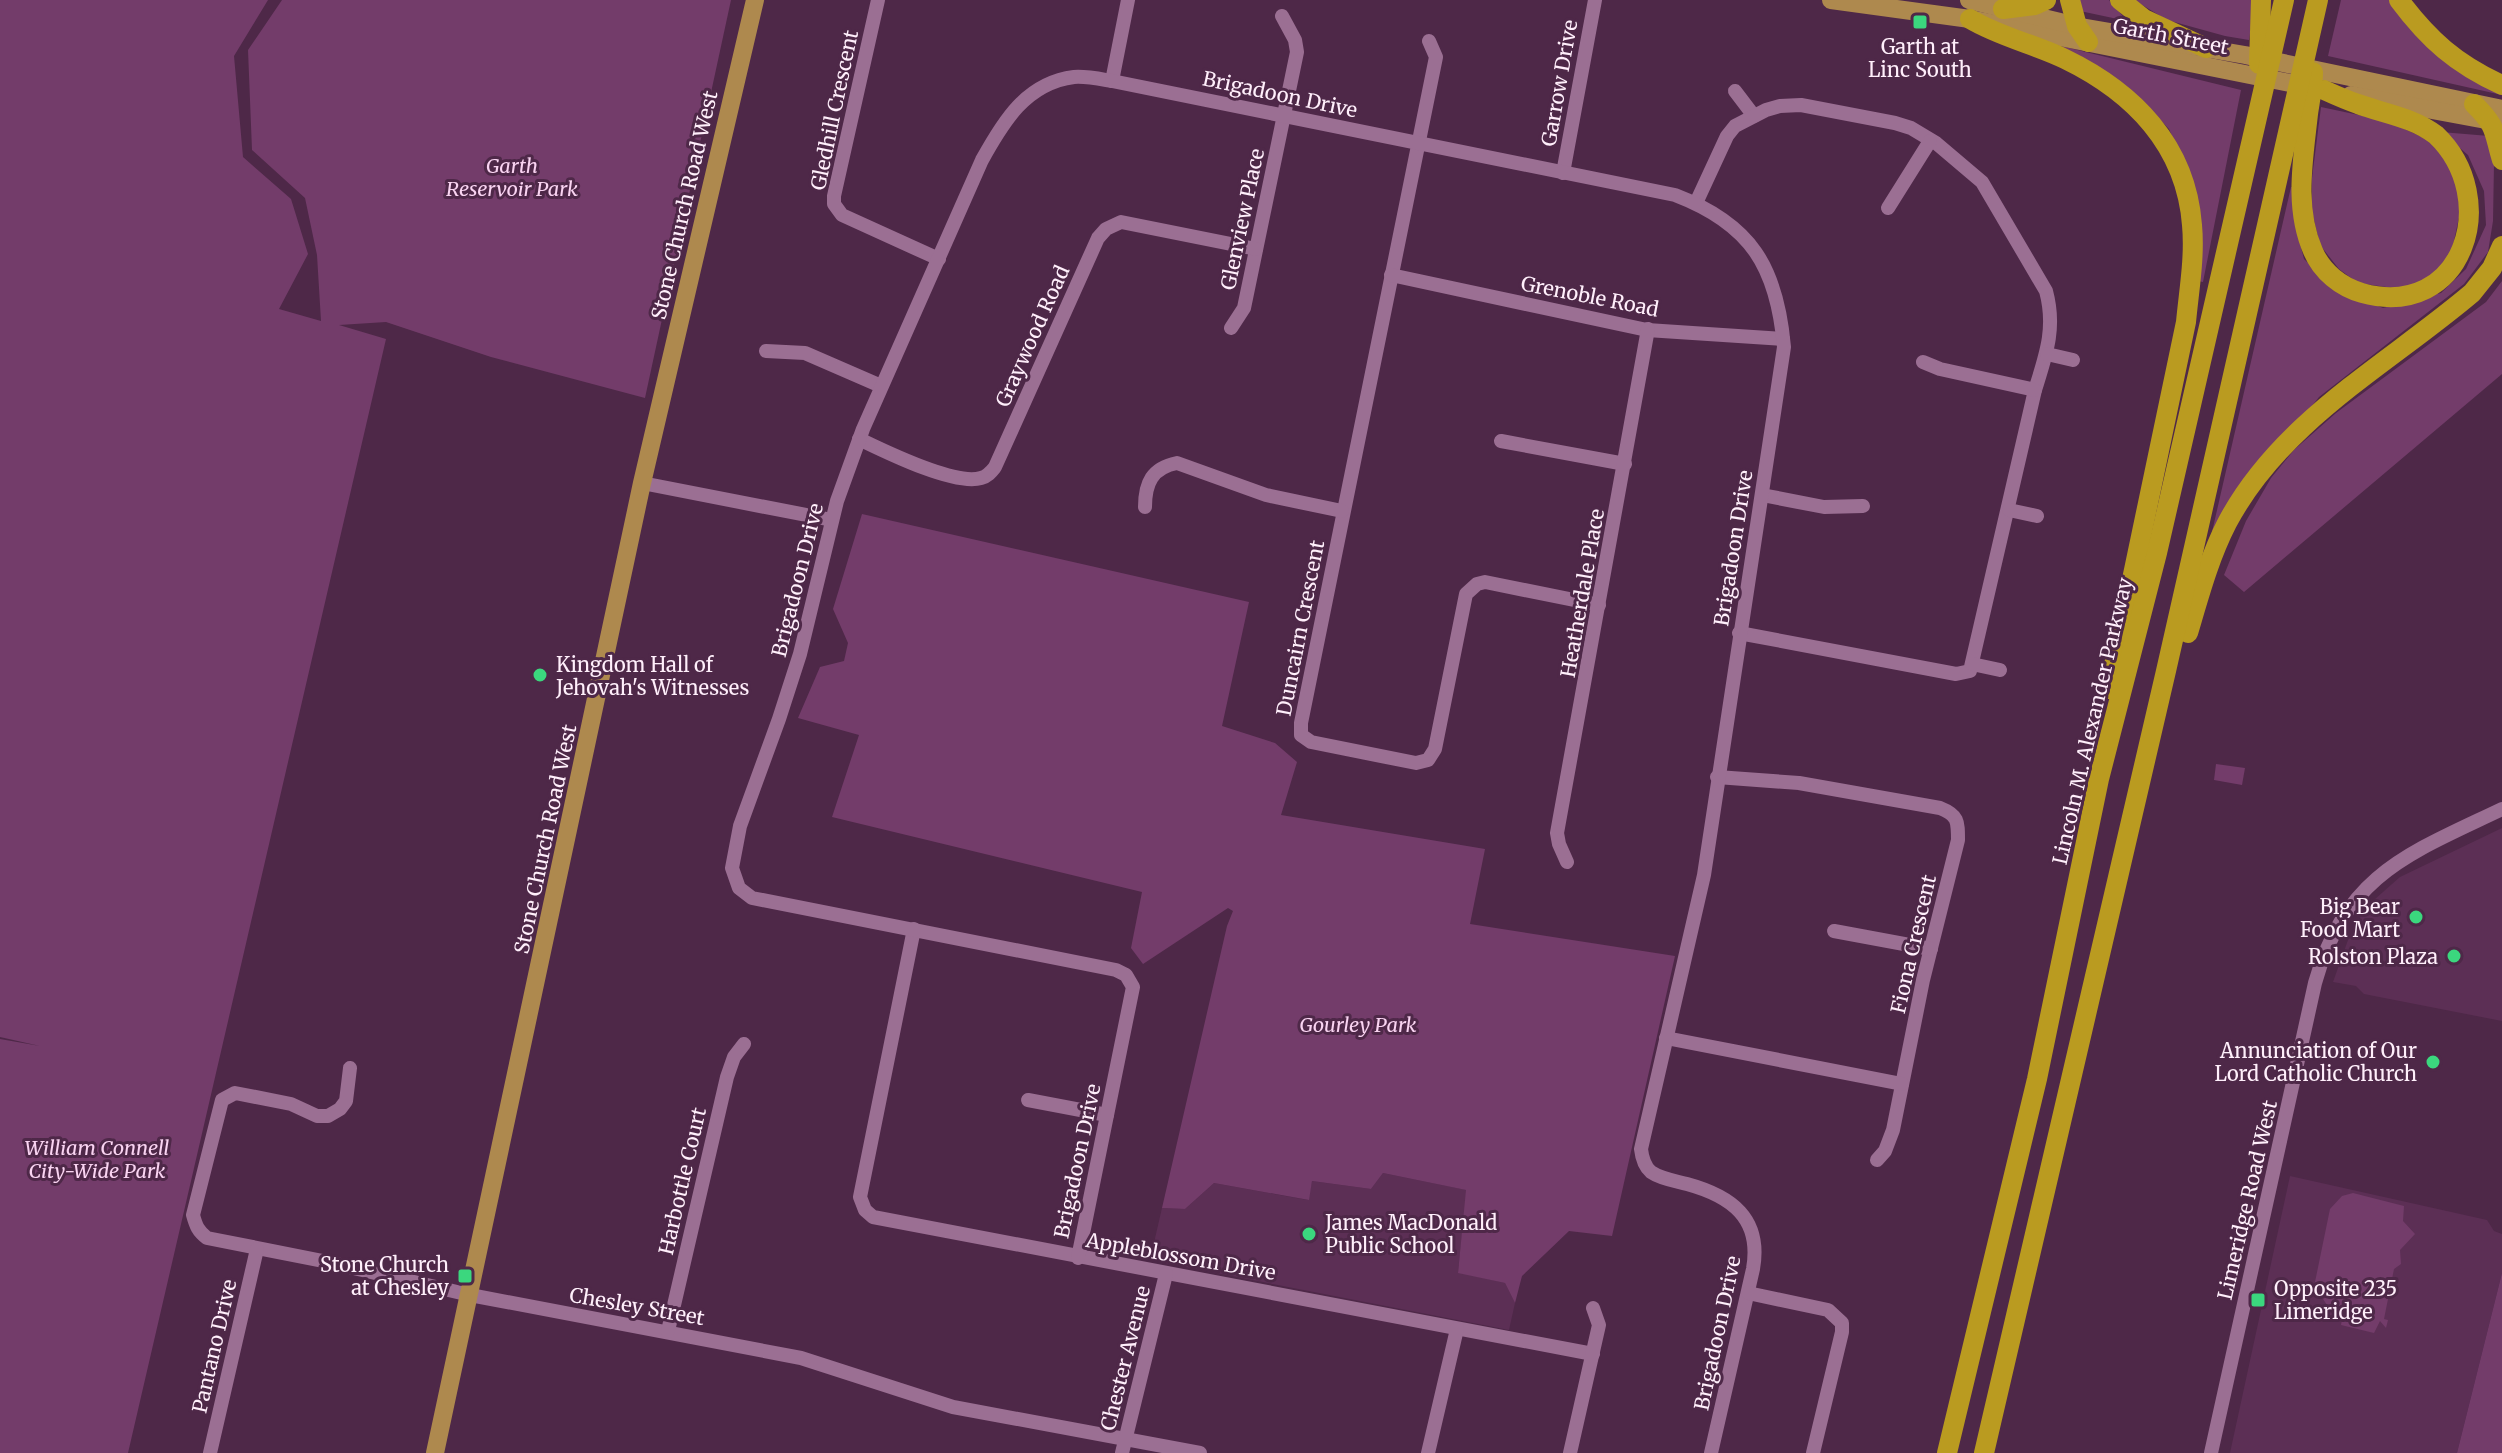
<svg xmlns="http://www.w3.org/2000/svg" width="2502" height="1453" font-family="Merriweather,serif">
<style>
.built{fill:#5c2f55}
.green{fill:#733c6a}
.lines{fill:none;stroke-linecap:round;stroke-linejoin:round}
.minor{stroke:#9b6f93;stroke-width:14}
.major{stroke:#ae894e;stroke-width:18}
.highway{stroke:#ba9b20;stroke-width:20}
.poi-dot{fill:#3bd77e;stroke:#4e2848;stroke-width:3}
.labels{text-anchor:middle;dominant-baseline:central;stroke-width:6;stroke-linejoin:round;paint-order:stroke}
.street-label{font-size:20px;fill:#ffeffb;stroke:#4e2848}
.poi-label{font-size:20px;fill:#ffeffb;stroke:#4e2848;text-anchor:end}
.park-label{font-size:20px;font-style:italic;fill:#fad4f2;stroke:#4e2848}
</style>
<rect width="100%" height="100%" fill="#4e2848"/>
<!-- built -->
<g class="built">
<polygon points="2502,828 2502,1021 2364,994 2356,986 2333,982 2348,940 2366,907 2400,877"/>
<polygon points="1383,1173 1467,1190 1458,1272 1505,1283 1515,1303 1509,1330 1150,1260 1162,1208 1185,1209 1214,1183 1308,1200 1312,1181 1371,1189"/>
<polygon points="2290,1176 2487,1220 2494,1231 2502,1234 2502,1273 2457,1453 2230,1453"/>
</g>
<!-- green -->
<g class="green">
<polygon points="0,0 268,0 234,56 243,157 291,199 308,254 279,309 321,321 317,255 305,198 252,150 248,50 282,0 731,0 645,398 491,357 386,322 339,325 386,339 128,1453 0,1453 0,1039 40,1046 0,1037"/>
<polygon points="2080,0 2109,0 2127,21 2080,11"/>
<polygon points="2134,0 2255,0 2249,40 2225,36 2167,20"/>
<polygon points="2341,0 2395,0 2502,91 2502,95 2328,56"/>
<polygon points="2057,45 2241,90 2203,282 2198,281 2188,173 2169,129 2137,96"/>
<polygon points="2321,107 2387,121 2435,143 2466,185 2449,264 2423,282 2400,289 2358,283 2339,269 2320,245 2312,212 2312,178"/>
<polygon points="2441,132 2489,136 2494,163 2493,221 2488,252 2464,284 2319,397 2212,532 2291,187 2296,187 2296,228 2304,259 2333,288 2383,308 2441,293 2466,269 2486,225 2484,191 2468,155"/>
<polygon points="2502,281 2502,374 2244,592 2224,575 2246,521 2271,478 2294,450 2336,413 2486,302"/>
<polygon points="862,514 1249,602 1222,726 1275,743 1297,762 1281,815 1485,849 1470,924 1675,956 1612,1236 1569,1231 1522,1276 1515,1303 1505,1283 1458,1273 1466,1190 1383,1173 1371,1189 1312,1181 1309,1200 1214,1183 1185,1209 1162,1208 1227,926 1233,911 1228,908 1143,964 1131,948 1142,892 832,817 859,735 798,718 820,667 844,661 848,643 833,609"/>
<polygon points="2216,764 2245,768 2242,785 2214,780"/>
<polygon points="2353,1193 2404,1206 2403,1221 2415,1234 2400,1250 2401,1264 2394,1269 2384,1319 2388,1320 2386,1328 2380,1321 2374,1333 2341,1325 2343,1314 2339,1314 2337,1318 2330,1317 2331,1311 2323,1299 2328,1296 2315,1282 2330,1209 2342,1196"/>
<polygon points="2502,1273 2502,1453 2457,1453"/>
</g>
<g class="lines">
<!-- minor -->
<g class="minor">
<polyline points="878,0 834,196 834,204 842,215 939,259"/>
<polyline points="1429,41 1436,57 1301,723 1301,735 1311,742 1416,763 1428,760 1435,749 1466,594 1477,584 1485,582 1599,605"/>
<polyline points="1112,81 1128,0"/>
<polyline points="1735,91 1754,116"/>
<polyline points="1563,173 1595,0"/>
<path d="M1696,203L1727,136L1735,126L1766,110L1780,106L1801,105L1895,123L1911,128L1936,143L1982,182L2046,291C2056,328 2046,355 2035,390L1970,671L1956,674L1739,633"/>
<polyline points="1888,208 1930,141"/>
<polyline points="1391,275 1647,330 1783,339"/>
<polyline points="1231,328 1244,308 1297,52 1295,40 1282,16"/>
<polyline points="766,351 805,353 881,386"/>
<polyline points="2047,354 2073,360"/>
<polyline points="1923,362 1940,369 2035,390"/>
<path d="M859,439C884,451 954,486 981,478C988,476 991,472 995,467L1098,238L1106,229L1121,222L1256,249"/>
<polyline points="1501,441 1625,464"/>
<polyline points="642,483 832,520"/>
<polyline points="1762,495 1824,507 1863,506"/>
<path d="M1145,507C1145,483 1152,468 1177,463L1266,495L1342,511"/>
<polyline points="2009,510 2037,516"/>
<polyline points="1972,664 2000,670"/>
<path d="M1717,777L1799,783L1940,808C1958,815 1958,821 1958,840L1923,980L1893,1130L1885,1151L1877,1160"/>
<polyline points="1567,862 1559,844 1557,833 1648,329"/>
<polyline points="914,929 860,1197 865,1210 873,1217 1593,1354"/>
<polyline points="1834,931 1931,949"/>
<polyline points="1666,1038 1902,1084"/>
<path d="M350,1068L346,1101L340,1109L328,1116H317L291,1104L235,1093L222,1100L193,1215C196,1226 198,1231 207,1238L328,1262L470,1295L801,1358L953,1407L1200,1453"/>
<polyline points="1028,1100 1107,1115"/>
<path d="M1078,1258L1133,987L1126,975L1116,970L752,898L739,888L732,868L740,826L779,719L800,654L837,501L863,429L982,160C1003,122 1026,83 1074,77C1086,76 1100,79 1112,81L1675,195C1751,224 1777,267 1784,347L1704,875L1641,1149C1642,1158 1644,1166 1651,1172C1661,1179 1676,1181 1687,1184C1731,1196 1762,1218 1753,1269L1711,1453"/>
<polyline points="1748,1293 1828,1310 1842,1323 1842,1332 1813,1453"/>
<polyline points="668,1331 727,1077 734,1057 744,1044"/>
<polyline points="210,1453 257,1249"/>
<polyline points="1122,1453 1166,1274"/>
<polyline points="1428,1453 1457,1329"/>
<polyline points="1570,1453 1599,1325 1593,1308"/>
<path d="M2211,1453L2315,983C2346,874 2408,854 2502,809"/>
</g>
<!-- major -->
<g class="major">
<polyline points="1831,0 1970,19 2310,87"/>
<polyline points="1969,0 2081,27 2245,55 2502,109"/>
<polyline points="2351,95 2502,123"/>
<polyline points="435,1453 642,483 755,0"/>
</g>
<!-- highway -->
<g class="highway">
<polyline points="2070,0 2077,26 2088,42"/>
<polyline points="2120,0 2144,19 2206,48"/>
<path d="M2399,0C2429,40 2456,64 2502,85"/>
<polyline points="2003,9 2035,5 2046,0"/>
<path d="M1970,19C2000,37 2034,44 2065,59C2133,92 2186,145 2192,225C2195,257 2189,290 2186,322L2109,689"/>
<polyline points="2259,64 2261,0"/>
<path d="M2313,72C2313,86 2310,100 2308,114C2303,160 2294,208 2313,251C2322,272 2341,287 2362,293C2464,321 2502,198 2436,135C2412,117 2385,114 2358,104C2346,100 2335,95 2324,90"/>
<path d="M2474,104C2498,128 2493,131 2502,160"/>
<path d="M2188,633C2199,596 2209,558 2227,523C2281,421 2387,365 2472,293L2492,268L2502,246"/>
<polyline points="1947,1453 2037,1079 2099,779 2157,553 2284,0"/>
<polyline points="1984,1453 2166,671 2318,0"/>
</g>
</g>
<!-- markers -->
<g class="poi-dot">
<rect x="1912" y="14" width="16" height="16" rx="4"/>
<circle cx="540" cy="675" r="8"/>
<circle cx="2416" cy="917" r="8"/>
<circle cx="2454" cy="956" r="8"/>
<circle cx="2433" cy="1062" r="8"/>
<circle cx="1309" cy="1234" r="8"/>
<rect x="457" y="1268" width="16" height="16" rx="4"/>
<rect x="2250" y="1292" width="16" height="16" rx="4"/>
</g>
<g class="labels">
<!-- street labels -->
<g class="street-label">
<text transform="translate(2171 36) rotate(11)">Garth Street</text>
<text transform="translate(1559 83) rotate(-80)">Garrow Drive</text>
<text transform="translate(1280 94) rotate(12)">Brigadoon Drive</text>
<text transform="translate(834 110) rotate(-78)">Gledhill Crescent</text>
<text transform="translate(684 205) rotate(-77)">Stone Church Road West</text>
<text transform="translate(1242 219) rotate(-78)">Glenview Place</text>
<text transform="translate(1590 296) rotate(11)">Grenoble Road</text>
<text transform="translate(1032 336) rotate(-66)">Graywood Road</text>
<text transform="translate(1733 548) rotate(-81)">Brigadoon Drive</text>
<text transform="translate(797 580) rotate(-76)">Brigadoon Drive</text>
<text transform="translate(1582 593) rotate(-80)">Heatherdale Place</text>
<text transform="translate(1300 628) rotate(-79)">Duncairn Crescent</text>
<text transform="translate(2092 721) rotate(-77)">Lincoln M. Alexander Parkway</text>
<text transform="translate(545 839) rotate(-78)">Stone Church Road West</text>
<text transform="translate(1913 944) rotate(-77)">Fiona Crescent</text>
<text transform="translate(1077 1161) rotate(-78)">Brigadoon Drive</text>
<text transform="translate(682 1181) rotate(-77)">Harbottle Court</text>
<text transform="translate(2247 1200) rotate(-77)">Limeridge Road West</text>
<text transform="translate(1181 1256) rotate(10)">Appleblossom Drive</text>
<text transform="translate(637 1306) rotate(10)">Chesley Street</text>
<text transform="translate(1717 1333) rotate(-78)">Brigadoon Drive</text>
<text transform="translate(214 1346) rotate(-77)">Pantano Drive</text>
<text transform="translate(1125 1358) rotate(-76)">Chester Avenue</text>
</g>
<!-- poi labels -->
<g class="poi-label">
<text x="1920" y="46" text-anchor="middle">Garth at<tspan x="1920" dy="23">Linc South</tspan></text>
<text x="556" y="664" text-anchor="start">Kingdom Hall of<tspan x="556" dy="23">Jehovah's Witnesses</tspan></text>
<text x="2400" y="906">Big Bear<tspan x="2400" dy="23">Food Mart</tspan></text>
<text x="2438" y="956">Rolston Plaza</text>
<text x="2417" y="1050">Annunciation of Our<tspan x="2417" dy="23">Lord Catholic Church</tspan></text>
<text x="1325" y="1222" text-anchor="start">James MacDonald<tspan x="1325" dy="23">Public School</tspan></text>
<text x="449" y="1264">Stone Church<tspan x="449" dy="23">at Chesley</tspan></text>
<text x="2274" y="1288" text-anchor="start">Opposite 235<tspan x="2274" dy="23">Limeridge</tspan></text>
</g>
<!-- park labels -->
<g class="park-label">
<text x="512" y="165">Garth<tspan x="512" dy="23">Reservoir Park</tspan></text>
<text x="1358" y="1024">Gourley Park</text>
<text x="97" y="1147">William Connell<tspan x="97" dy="23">City-Wide Park</tspan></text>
</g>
</g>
</svg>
